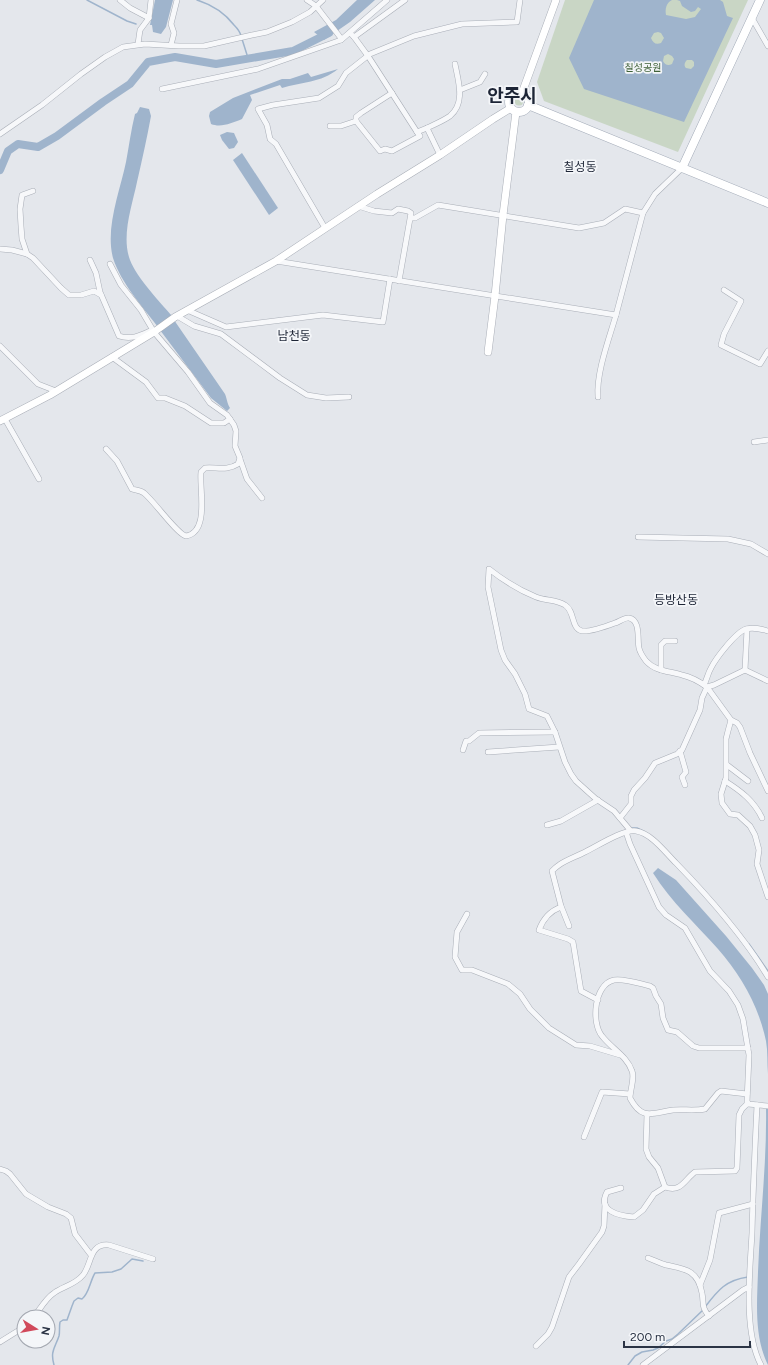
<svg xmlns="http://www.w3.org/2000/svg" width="768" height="1365" font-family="Figtree,'Noto Sans KR',sans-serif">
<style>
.green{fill:#c9d6c5}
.water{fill:#9fb4cc;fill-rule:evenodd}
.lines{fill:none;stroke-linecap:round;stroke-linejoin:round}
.stream{stroke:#9fb4cc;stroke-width:1.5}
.river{stroke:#9fb4cc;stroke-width:8}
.street-casing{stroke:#a9aeb7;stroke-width:6}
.secondary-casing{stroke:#a9aeb7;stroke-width:8}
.primary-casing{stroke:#a3abb8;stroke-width:9}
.street{stroke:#f7f8fa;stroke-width:5}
.secondary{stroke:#fff;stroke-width:7}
.primary{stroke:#fff;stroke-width:8}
.labels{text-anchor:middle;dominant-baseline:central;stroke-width:3.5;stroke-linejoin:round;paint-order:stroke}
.park-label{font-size:10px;fill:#3f6138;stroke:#f4f6f9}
.quarter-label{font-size:12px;fill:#1d2536;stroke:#f4f6f9}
.town-label{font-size:18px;font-weight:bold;fill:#1d2536;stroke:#f4f6f9}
</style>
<rect width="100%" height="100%" fill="#e4e7ec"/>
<!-- green -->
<g class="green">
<polygon points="565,0 748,0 678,152 544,101 537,82"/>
<circle cx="519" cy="101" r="4.5"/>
</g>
<!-- water -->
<g class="water">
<polygon points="155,0 173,0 166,27 161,34 153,32 152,25 150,25"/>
<polygon points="357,0 375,0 350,22 324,40 314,32 336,20"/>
<path d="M594,0H672C666,3 665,9 666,15L686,19L695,17L701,9L698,7L695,11L691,12L682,6L680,1L677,0H720L723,2L727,16L733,18L684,122L584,89L569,58ZM658,32L661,33L664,38L661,43C656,45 653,43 651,38L654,33ZM668,54L672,56L674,59L672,64C668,66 665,65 663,61L664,56ZM687,60H692L694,62V66L691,69L686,68C684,66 684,63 687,60Z"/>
<path d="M338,69C321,83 301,82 282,88L280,85L250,95L252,100L242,119C232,123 221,128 211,124L209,116L210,112L233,98L282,79H290L308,73L311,77Z"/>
<path d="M140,107L149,109L151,116C147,138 142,160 137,182C132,206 121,236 130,260C137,278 160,302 172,316L158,327C142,306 121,283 113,258C105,228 120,191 126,162C129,146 131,130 135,114L137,113Z"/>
<polygon points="227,132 234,133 238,142 234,148 229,149 222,140 220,135"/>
<polygon points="242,153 278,208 269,215 233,160"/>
<path d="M174,320L225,394C227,399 227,403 230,408L227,411L211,398L160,330Z"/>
<path d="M658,868L676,880L726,936L752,968L764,985L768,994V1074C767,1063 768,1052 766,1041C759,1007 741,975 718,949C696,924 671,902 653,873Z"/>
<path d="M766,1108H768V1365C754,1336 757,1304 758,1272C760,1217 767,1163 766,1108Z"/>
</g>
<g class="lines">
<!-- stream -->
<g class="stream">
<polyline points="87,0 127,21 136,24"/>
<path d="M197,0C213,5 224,12 234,25C237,28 240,31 241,36"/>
<polyline points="242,39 248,58"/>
<polyline points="632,828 637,828 645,832"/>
<polyline points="749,944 768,971"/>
<path d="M705,1307C718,1290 726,1280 748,1277"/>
<path d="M54,1365C50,1351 55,1348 59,1336C60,1332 59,1327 60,1322L63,1320H67L72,1306L74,1301L78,1298L82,1299C89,1294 90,1281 95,1273L112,1272L121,1269L132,1259L143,1261"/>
<polyline points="628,1365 635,1356 642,1352 653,1350 658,1348 666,1341 672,1339 678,1334 703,1310"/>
</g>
<!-- river -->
<polyline class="river" points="0,170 8,151 18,144 38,147 57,136 103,102 130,84 148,62 175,57 216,64 293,51 329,33"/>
<defs>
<g id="street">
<polyline points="120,0 130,8 149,18"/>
<polyline points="307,0 316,6 340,37 341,40"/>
<polyline points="752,18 768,46"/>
<polyline points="350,33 354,37 368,56 417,132 427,128 440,155"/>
<polyline points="354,37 405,0"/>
<polyline points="138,44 140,30 149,18 151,0"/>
<polyline points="171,45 174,33 171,24 177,0"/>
<polyline points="162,89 258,69 341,40 387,0"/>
<polyline points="460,90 480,82 485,74"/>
<polyline points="356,121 380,151 385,149 392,151 420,136 417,132"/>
<polyline points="356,121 356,117 361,113 392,93"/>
<polyline points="330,126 341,126 356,121"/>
<path d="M427,128C435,124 443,121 450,116C466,103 458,80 455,64"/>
<polyline points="0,134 42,105 81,74 105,57 123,47 145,44 179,46 204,46 252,35 267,32 292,22 310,12 323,0"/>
<polyline points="33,191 22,195 20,209 21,226 22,239 27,254 33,258 61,288 69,295 81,295 94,291 101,295"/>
<polyline points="358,206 374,211 392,213 398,209 408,211 411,213 399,281"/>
<polyline points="643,213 655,194 682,168"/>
<polyline points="325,228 276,144 270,139 267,125 258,109 273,105 319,98 338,86 346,73 370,54 414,36 462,24 517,22 520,0"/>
<polyline points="0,249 12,250 27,254"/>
<path d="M90,260L96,273L100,292L119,336C130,340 140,336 150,331"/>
<polyline points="276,261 616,315 643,213 625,209 604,223 579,228 438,205 415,218 411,218"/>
<polyline points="724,290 741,301 724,334 721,345 760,364 768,351"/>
<polyline points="187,310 226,327 323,315 383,322 390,279"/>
<polyline points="177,316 194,326 221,334 280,378 307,395 326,398 349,397"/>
<polyline points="0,346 38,384 56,391"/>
<polyline points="112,357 146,382 158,398 165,398 185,406 211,423 224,423 230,419"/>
<path d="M598,397C596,373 609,339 616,315"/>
<polyline points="5,419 39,479"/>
<polyline points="754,442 768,440"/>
<path d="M106,449L117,461L132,489C135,490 140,490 144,493C154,501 177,534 186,536C210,532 199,488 201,472L205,468C217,467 227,471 238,464L240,458L235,446L236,431L234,425L227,415L210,403L188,372L154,332L141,310L121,285L110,264"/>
<polyline points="240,459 247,479 262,498"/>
<polyline points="638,537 728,539 751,544 768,554"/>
<polyline points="661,670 661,645 665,641 675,641"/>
<polyline points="745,670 747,629"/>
<polyline points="745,670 768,681"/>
<path d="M704,685C707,679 708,673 711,668C716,658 736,632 746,629C754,627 761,629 768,631"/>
<polyline points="731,720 728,731 726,739 726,778 721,794 722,803 730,814 738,815 750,826 755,835 759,850 757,864 768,897"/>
<polyline points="463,750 466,741 469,741 479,733 555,732"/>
<polyline points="680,751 686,772 682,777 685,785"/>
<polyline points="488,752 559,747"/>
<polyline points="727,765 748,781"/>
<path d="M725,781C741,791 754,801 762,818"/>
<polyline points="620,818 631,804 631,796 634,790 645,778 655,763 677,754 682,750 700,710 702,698 707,687 731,720 737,723 740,727 750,753 768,791"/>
<polyline points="547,825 561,821 598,800"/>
<path d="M630,830L614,811L596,799L576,781L571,774L565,762L555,732L547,716L529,709L525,694L515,674L505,660L501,650L488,587L489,569C503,580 519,590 536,597C546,601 556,599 565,605C575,611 571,629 582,631C590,632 607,626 615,623C619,622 625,617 629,618C641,620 637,640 639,648C640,653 643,657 646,661C656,672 670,671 682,675C691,677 700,682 707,687L714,685L745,670"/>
<polyline points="627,832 627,835 630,844 659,907 666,915 685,928 710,971 729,991 738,1005 743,1019 749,1055 747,1102 748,1104 768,1106"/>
<path d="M561,907C550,911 543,919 539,930L568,939L573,942L581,991L598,1000"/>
<polyline points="467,914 457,932 455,957 462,970 472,970 508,984 520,994 530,1009 549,1028 576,1045 590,1046 620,1055"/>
<path d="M569,926L561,906L552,871C554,869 556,867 559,865C566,860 575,857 583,853C596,847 623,829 636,831C651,833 665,852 676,863C709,897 743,935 768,977"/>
<path d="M747,1094L721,1091L718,1093L705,1109C694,1111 683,1109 673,1110C652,1113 642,1121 630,1098C630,1090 635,1078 632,1071C627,1056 611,1048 602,1036C591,1023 594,984 614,980C623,978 641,984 650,986L653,988L656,996L661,1004L663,1018L668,1030L677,1032L693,1046L699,1048H748"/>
<path d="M757,1105C755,1147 753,1190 752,1233C750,1271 743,1331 761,1365"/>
<polyline points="647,1114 646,1149 649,1157 658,1168 665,1187"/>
<polyline points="584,1137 602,1092 630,1094"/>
<polyline points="0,1169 6,1171 10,1174 26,1194 48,1207 66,1214 71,1218 75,1234 91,1255"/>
<path d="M621,1188L607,1192C597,1211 619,1216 634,1217L643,1210L654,1194L665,1187C681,1193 684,1180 695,1172L735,1171L737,1168L739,1115L742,1109L748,1103"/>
<path d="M648,1258C654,1260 659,1263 666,1265C685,1269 698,1270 702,1293C704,1303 701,1307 709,1316"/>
<polyline points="700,1285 710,1260 719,1213 753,1204"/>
<path d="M34,1317C40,1309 46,1298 54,1293C63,1286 75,1285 83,1275C92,1264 89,1243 109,1245L153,1259"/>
<polyline points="0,1342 24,1327"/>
<polyline points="536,1346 548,1334 552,1327 569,1277 579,1264 602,1232 604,1226 605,1204"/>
<polyline points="643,1365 743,1290 749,1287"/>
</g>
<g id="secondary">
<polyline points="522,93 556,0"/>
<polyline points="488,352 495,296 503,215 516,112"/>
<polyline points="0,421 50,395 154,332 175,317 276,261 377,194 440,155 493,119 511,108"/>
</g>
<g id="primary">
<circle cx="519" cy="102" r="10"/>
<polyline points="528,105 768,203"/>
<polyline points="682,168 760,0"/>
</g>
</defs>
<!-- street casing -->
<use href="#street" class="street-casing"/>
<!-- secondary casing -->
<use href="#secondary" class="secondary-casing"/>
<!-- primary casing -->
<use href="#primary" class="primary-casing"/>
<!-- street -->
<use href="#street" class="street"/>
<!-- secondary -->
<use href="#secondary" class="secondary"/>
<!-- primary -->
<use href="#primary" class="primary"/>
</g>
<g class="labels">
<!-- park labels -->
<g class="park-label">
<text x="643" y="67">칠성공원</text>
</g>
<!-- quarter labels -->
<g class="quarter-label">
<text x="580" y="167">칠성동</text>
<text x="294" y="336">남천동</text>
<text x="676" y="600">등방산동</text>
</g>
<!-- town labels -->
<g class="town-label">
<text x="512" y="96">안주시</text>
</g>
</g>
<!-- north arrow -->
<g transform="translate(36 1329) rotate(101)"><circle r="19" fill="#f4f6f9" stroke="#a4a8b1"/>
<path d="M0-3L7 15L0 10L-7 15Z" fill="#d1495b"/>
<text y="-6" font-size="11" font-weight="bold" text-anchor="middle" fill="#2b3445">N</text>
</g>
<!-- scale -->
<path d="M624 1341v6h126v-6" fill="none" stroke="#2b3445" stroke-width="2"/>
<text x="630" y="1341" font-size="12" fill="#2b3445" stroke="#f4f6f9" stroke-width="3" paint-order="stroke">200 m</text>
</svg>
